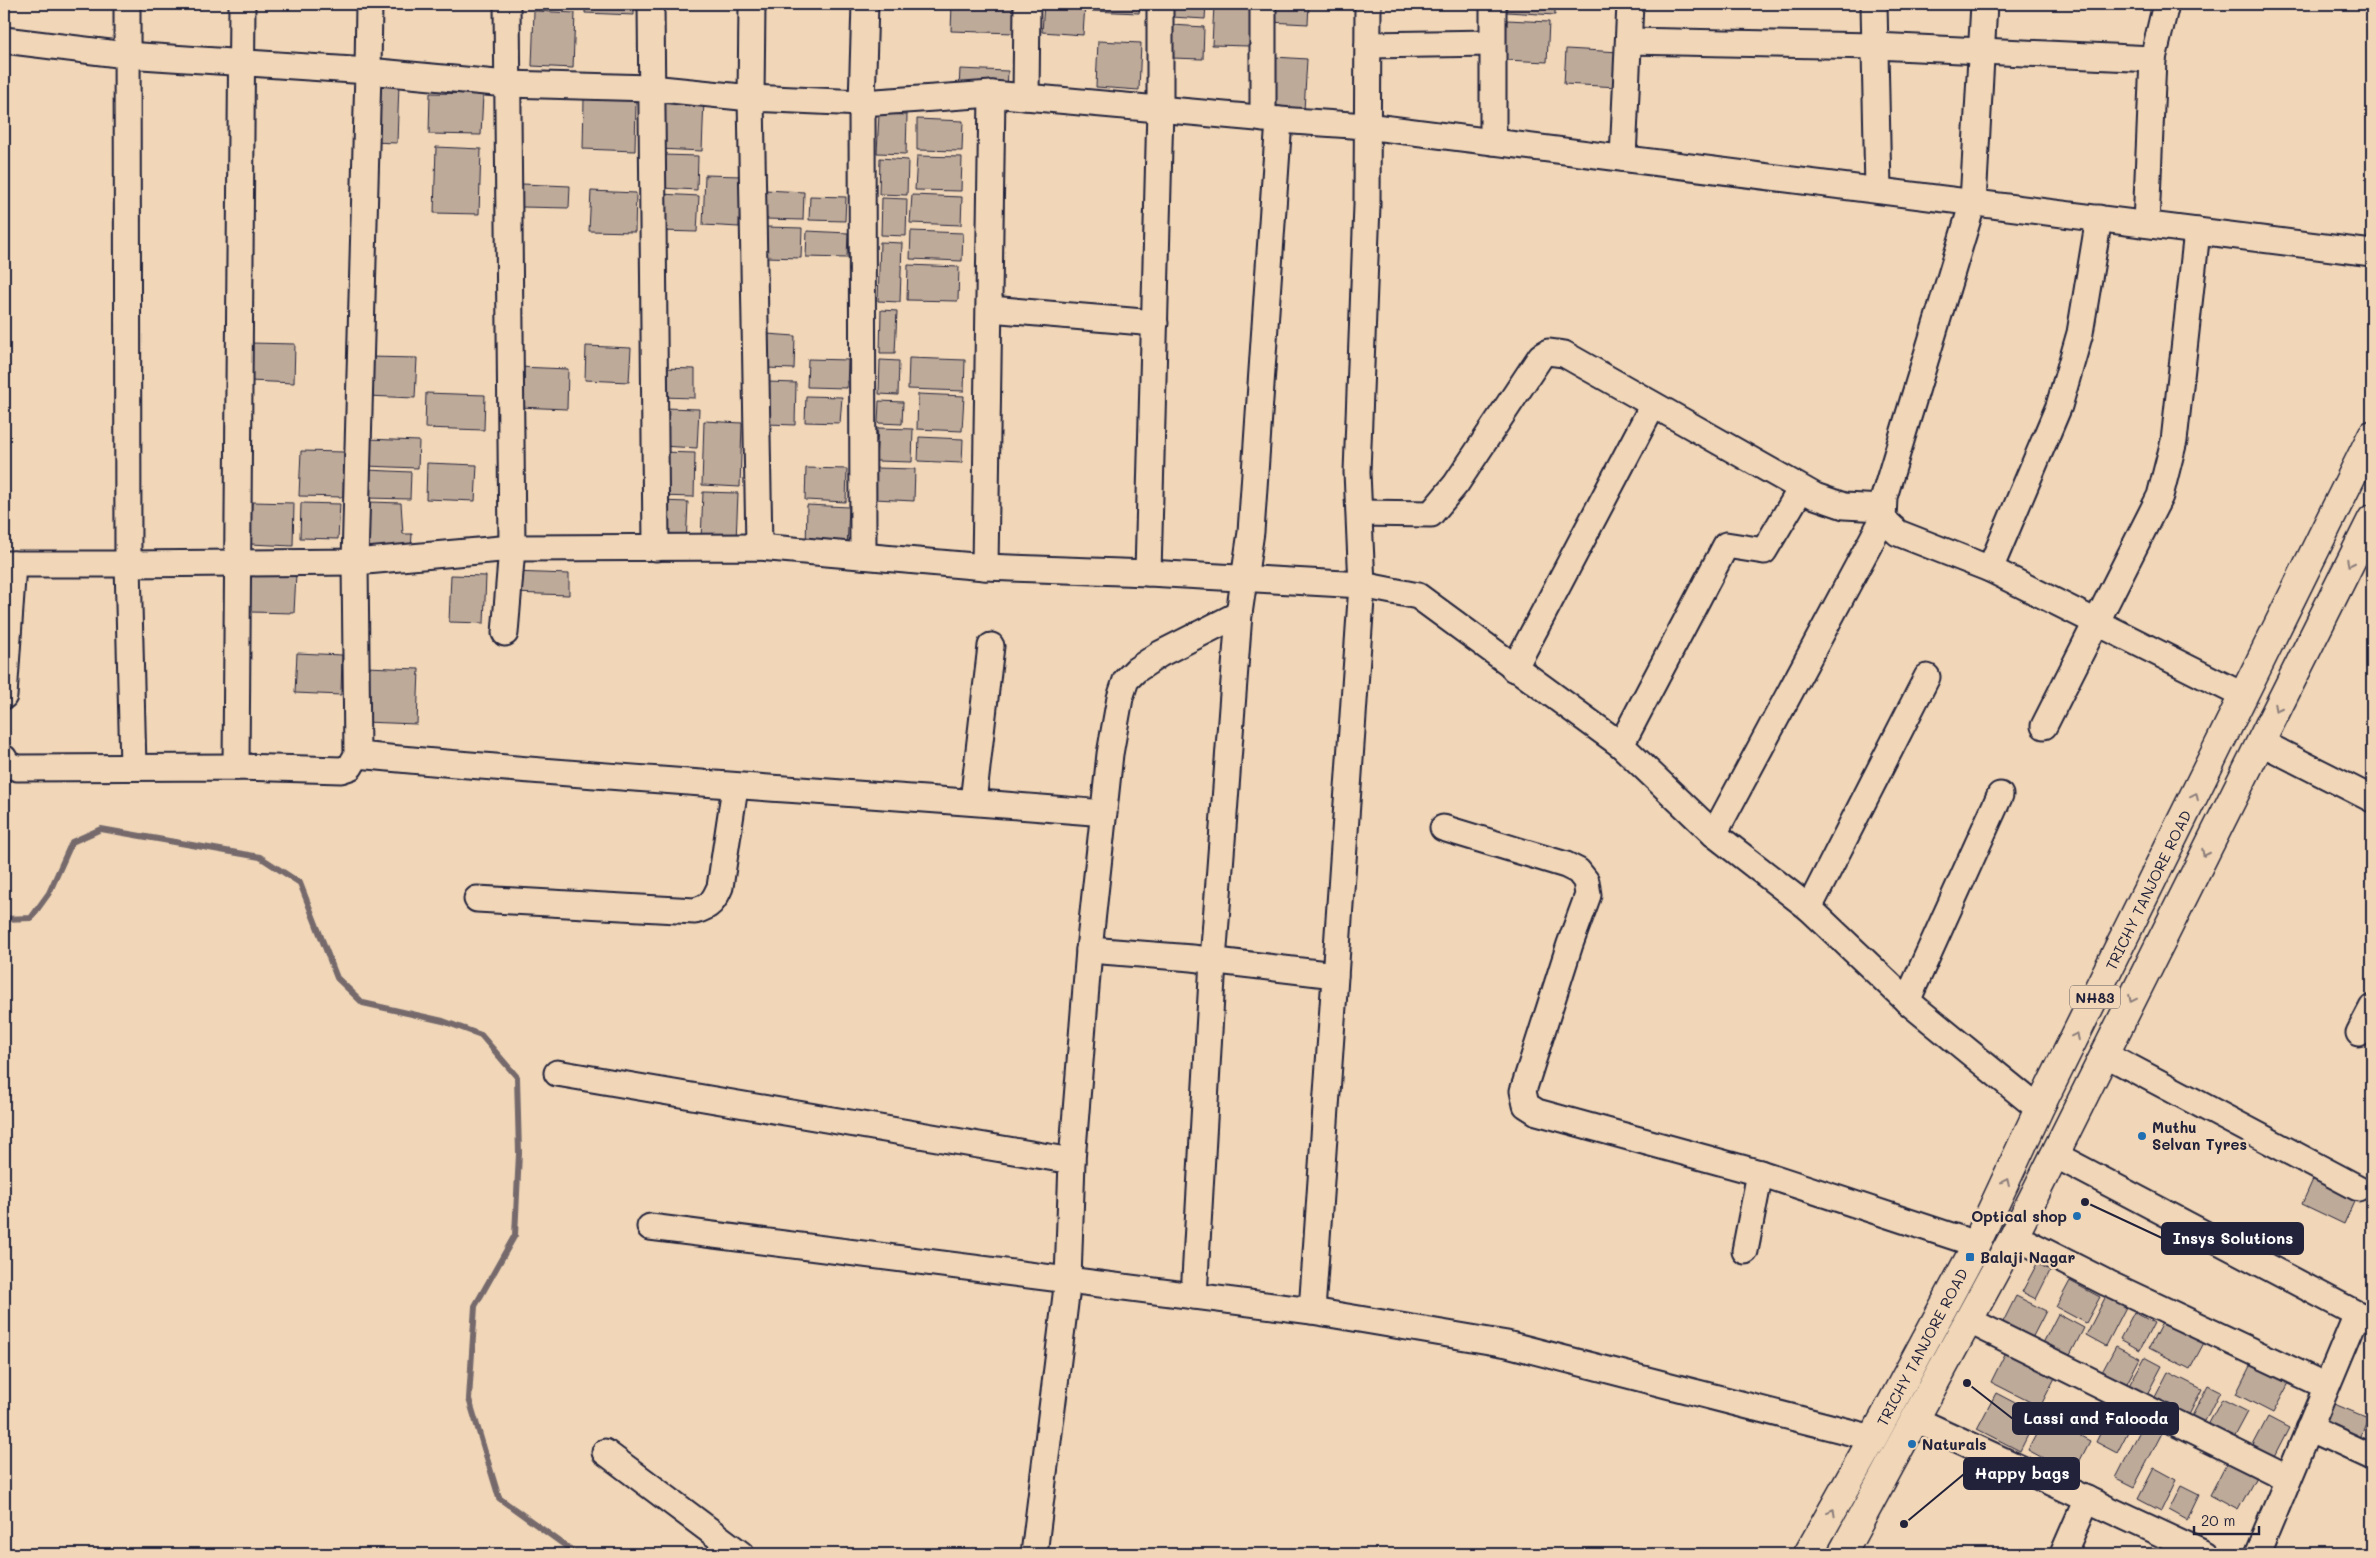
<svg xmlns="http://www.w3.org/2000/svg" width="2376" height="1558" font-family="Mali,sans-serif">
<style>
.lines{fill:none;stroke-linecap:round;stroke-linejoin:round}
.stream{stroke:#74696c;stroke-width:6}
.building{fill:#beaa99;stroke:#22223b}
.minor-casing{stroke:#22223b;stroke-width:29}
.trunk-casing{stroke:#22223b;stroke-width:31}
.minor{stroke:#f1d7b8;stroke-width:25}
.trunk{stroke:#f1d7b8;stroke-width:28}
.oneway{stroke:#8a7c7a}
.poi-dot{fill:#1f6fb2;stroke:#f1d7b8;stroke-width:2}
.labels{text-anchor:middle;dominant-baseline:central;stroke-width:5;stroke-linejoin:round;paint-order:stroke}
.shield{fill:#f1d7b8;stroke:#605860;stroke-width:1}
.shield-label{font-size:14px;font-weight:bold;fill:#22223b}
.street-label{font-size:15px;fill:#22223b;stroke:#f1d7b8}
.poi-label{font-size:15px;font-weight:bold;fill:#22223b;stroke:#f1d7b8;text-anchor:start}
.leader{fill:none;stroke:#22223b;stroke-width:2}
.callout-dot{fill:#22223b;stroke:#f1d7b8;stroke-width:2}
.callout{fill:#22223b;stroke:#22223b;stroke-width:2}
.callout-label{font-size:16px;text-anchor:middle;font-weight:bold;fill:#fff}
</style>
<rect width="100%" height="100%" fill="#f1d7b8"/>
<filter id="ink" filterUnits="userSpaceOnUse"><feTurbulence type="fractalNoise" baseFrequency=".02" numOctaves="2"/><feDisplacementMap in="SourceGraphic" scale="10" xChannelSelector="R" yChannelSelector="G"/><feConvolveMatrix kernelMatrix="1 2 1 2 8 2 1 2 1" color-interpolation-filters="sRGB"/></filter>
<g filter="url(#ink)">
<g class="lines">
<!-- stream -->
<polyline class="stream" points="4,919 31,918 49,893 72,842 101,829 260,857 300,883 337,978 363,1003 443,1021 481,1035 517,1077 519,1153 515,1235 475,1306 469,1399 499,1498 577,1554"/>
</g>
<!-- building -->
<g class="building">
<polygon points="585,4 634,4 634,15 585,13"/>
<polygon points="952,4 1015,6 1014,33 951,31"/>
<polygon points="1044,4 1085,4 1083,35 1042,32"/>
<polygon points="1092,4 1140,4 1139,13 1092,11"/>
<polygon points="1172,4 1206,4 1205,19 1172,17"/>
<polygon points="1270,4 1309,4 1308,24 1269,22"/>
<polygon points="1508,4 1555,4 1555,15 1507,12"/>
<polygon points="1214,5 1251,7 1249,46 1212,45"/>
<polygon points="534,11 575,13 573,68 532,66"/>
<polygon points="1507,20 1549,22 1547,62 1505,60"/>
<polygon points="1172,25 1204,27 1203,59 1171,58"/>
<polygon points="1098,41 1141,43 1139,90 1096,87"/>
<polygon points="1566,49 1620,52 1618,87 1564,84"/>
<polygon points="1275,57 1307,59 1304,111 1272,109"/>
<polygon points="960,69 1008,71 1007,91 959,89"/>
<polygon points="374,82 399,83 397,143 371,142"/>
<polygon points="430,93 483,94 481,135 429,134"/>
<polygon points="661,97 704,99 702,151 659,149"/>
<polygon points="584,99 636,100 635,151 583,149"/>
<polygon points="879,114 907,115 906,154 877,153"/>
<polygon points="917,119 963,121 962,151 917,150"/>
<polygon points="436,147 481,149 479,214 434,213"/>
<polygon points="663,155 698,156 697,190 662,188"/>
<polygon points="917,156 962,157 961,191 915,190"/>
<polygon points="880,158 908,160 907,195 879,194"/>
<polygon points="705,175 741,176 739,227 703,225"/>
<polygon points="522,184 570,186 569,208 521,207"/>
<polygon points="765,190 804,192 803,220 765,219"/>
<polygon points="591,191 636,193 635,232 589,231"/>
<polygon points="661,194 699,196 697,232 660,231"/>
<polygon points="912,195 962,197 961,225 910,223"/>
<polygon points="810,196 846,197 845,221 809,220"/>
<polygon points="882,198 907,199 906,236 881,235"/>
<polygon points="766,227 802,228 801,258 766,257"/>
<polygon points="807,231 848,233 847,258 806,257"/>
<polygon points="911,231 963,233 962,261 910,259"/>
<polygon points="880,242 902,243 900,302 878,301"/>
<polygon points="908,265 959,267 958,301 907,300"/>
<polygon points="881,310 897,311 895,353 880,353"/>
<polygon points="767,334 795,336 794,369 766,368"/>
<polygon points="250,343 295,344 294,383 249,381"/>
<polygon points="586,346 631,348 629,382 585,380"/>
<polygon points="369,357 417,358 415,398 367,396"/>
<polygon points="909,358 965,360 964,391 908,389"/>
<polygon points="808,359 848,360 847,388 807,387"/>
<polygon points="880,360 899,361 898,395 879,394"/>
<polygon points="519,367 568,369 567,409 518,407"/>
<polygon points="662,368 695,369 695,398 661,397"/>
<polygon points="768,382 796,383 795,425 767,424"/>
<polygon points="426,393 485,395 484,430 425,428"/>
<polygon points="918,394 964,396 962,431 917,429"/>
<polygon points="806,396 842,397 840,423 805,422"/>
<polygon points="879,401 903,402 902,424 878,423"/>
<polygon points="663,408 699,409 697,448 661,446"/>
<polygon points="704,421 742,423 740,487 702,485"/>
<polygon points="878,428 913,429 912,462 876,461"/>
<polygon points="919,437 963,439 962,463 918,461"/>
<polygon points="367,439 419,441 418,468 366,466"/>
<polygon points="301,451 344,452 343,497 299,496"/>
<polygon points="661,452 695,453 694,497 659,496"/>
<polygon points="427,463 477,465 475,501 426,499"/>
<polygon points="806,468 847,469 846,502 805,500"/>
<polygon points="876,468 915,469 914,501 875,499"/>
<polygon points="367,470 411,472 410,499 366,498"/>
<polygon points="703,492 738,493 736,541 701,540"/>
<polygon points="661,501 688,502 686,544 659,543"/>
<polygon points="252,502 294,503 293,546 250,544"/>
<polygon points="370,502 401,503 403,534 412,534 411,551 368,550"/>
<polygon points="301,503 340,504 338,539 300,538"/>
<polygon points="807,505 849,507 847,548 806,547"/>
<polygon points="251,572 296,574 294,613 250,612"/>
<polygon points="512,572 569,574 569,595 512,593"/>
<polygon points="451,575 486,576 484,623 449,622"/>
<polygon points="297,653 342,655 341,695 295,693"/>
<polygon points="365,667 419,669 417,724 363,722"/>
<polygon points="2315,1175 2357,1195 2344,1224 2302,1204"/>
<polygon points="2039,1260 2052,1267 2036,1299 2022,1292"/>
<polygon points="2070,1281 2100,1297 2086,1323 2056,1307"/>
<polygon points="2016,1296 2046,1311 2029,1344 2000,1328"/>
<polygon points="2106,1296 2126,1307 2106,1346 2086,1335"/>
<polygon points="2134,1312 2154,1323 2140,1350 2120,1339"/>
<polygon points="2058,1314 2084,1328 2067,1361 2041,1347"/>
<polygon points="2164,1319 2205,1341 2190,1369 2149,1348"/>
<polygon points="2010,1344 2059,1370 2040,1407 1991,1382"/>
<polygon points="2116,1346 2140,1358 2126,1385 2102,1372"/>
<polygon points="2145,1357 2162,1366 2145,1398 2127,1389"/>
<polygon points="2252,1362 2290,1381 2273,1413 2236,1394"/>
<polygon points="2168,1372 2202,1389 2187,1419 2153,1401"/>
<polygon points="2208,1385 2220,1391 2202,1427 2190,1420"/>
<polygon points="1996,1393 2038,1415 2020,1451 1977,1429"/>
<polygon points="2222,1399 2248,1412 2233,1440 2207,1427"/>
<polygon points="2332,1403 2368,1418 2358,1444 2321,1429"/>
<polygon points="2112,1409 2134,1420 2117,1453 2096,1442"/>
<polygon points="2045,1417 2090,1441 2073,1474 2028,1450"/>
<polygon points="2268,1417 2289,1428 2271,1463 2250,1451"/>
<polygon points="2144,1423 2162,1433 2134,1487 2116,1478"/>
<polygon points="2228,1460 2257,1475 2238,1510 2210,1495"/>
<polygon points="2154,1468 2176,1480 2161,1511 2138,1499"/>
<polygon points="2181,1486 2199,1495 2187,1520 2169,1510"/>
<polygon points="2372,1522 2372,1540 2366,1537"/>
</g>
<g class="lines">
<defs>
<g id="minor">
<polyline points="127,4 128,564 355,562 512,548 759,547 985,567 1148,573 1362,585 1418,596 1621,745 1714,834 1809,908 1907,1001 2039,1109"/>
<polyline points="369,4 368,71 507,84 651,88 751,98 752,4"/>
<polyline points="651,4 656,548"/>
<polyline points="1263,4 1263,119"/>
<polyline points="1493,4 1493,142"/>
<polyline points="1874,4 1878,190"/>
<polyline points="1984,4 1973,202 1884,497 1883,519 1898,533 1990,569 2244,696"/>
<polyline points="4,40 126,55 368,71 355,562 357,755 350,767 341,770 236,767 17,768 7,764 4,758"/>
<polyline points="1629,41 1875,46 2153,59"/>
<polyline points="1368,45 1492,43"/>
<polyline points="1026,97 1027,4"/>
<polyline points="1623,158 1630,4"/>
<polyline points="2146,224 2153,59 2166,4"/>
<polyline points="990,309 1155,323"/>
<polyline points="1360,513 1431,514 1456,484 1541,356 1548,352 1564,354 1815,496 1844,506 1883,508"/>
<polyline points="759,547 751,98 862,103 992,94 1279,120 1366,126 2372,253"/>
<polyline points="863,556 862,103 865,4"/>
<polyline points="4,564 128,564 133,767"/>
<polyline points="985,567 992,94"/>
<polyline points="1990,569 2059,406 2080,333 2099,218"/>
<polyline points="1148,573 1160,108 1160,4"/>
<polyline points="505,633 512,548 507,4"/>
<polyline points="1514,669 1653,405"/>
<polyline points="4,696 13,564"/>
<polyline points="2044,726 2160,496 2174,441 2197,231"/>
<polyline points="2260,742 2372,799"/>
<polyline points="1621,745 1726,545 1764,551 1801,489"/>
<path d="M357,755C606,779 855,792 1104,813"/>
<polyline points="236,767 242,4"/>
<polyline points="973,802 991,646"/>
<polyline points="1443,828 1566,865 1578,871 1586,881 1588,895 1570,944 1523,1091 1526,1105 1537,1112 1760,1173 1976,1244"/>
<polyline points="1714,834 1883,519"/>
<path d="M477,899L695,911C710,907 714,901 720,887L735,787"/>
<polyline points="1809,908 1927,677"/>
<polyline points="1089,950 1192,958 1335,975"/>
<polyline points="1907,1001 2000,795"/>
<polyline points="2359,1033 2372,1008"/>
<polyline points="2105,1054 2358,1188"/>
<polyline points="557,1073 1072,1161"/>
<polyline points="2055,1155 2357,1314 2372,1319"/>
<polyline points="650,1227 1312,1311 1507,1344 1873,1438"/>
<polyline points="2014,1236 2107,1283 2326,1386"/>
<polyline points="1745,1251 1760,1173"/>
<polyline points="1194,1296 1213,961 1239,614 1251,532 1279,120"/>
<polyline points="1312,1311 1362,585 1357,472 1367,205 1368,4"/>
<polyline points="1968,1320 2287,1478"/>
<polyline points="1914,1419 2205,1554"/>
<polyline points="2309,1428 2372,1457"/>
<polyline points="605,1452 741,1554"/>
<polyline points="1034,1554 1068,1279 1072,1161 1089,950 1110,754 1120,698 1126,680 1136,670 1160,654 1239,614"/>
<polyline points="2063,1554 2087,1499"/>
<polyline points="2257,1554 2357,1314"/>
</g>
<g id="trunk">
<polyline points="1808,1554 1873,1438 1970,1257 2039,1109 2372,435"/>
<polyline points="1842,1554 2014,1236 2372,519"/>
</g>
</defs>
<!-- minor casing -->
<use href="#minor" class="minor-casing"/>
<!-- trunk casing -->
<use href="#trunk" class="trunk-casing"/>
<!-- minor -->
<use href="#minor" class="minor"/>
<!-- trunk -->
<use href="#trunk" class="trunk"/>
</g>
<!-- one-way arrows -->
<defs><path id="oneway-chevron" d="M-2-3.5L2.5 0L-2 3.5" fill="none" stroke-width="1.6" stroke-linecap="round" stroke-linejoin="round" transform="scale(1.25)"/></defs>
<g class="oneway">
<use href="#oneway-chevron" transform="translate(2350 563) rotate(117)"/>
<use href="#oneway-chevron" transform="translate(2277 708) rotate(117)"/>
<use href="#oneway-chevron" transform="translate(2195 796) rotate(-64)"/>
<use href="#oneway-chevron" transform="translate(2205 853) rotate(117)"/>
<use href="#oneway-chevron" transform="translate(2132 999) rotate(116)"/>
<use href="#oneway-chevron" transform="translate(2076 1036) rotate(-64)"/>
<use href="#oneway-chevron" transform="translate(2006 1182) rotate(-65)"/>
<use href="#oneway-chevron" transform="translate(1832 1512) rotate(-61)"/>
</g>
</g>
<!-- markers -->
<g class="poi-dot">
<circle cx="2142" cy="1136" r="5"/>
<circle cx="2077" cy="1216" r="5"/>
<rect x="1965" y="1252" width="10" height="10" rx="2.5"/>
<circle cx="1912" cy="1444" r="5"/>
</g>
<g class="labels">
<!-- shield labels -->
<rect class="shield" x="2070" y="985.5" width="50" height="23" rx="4"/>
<g class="shield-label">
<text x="2095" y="997">NH83</text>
</g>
<!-- street labels -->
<g class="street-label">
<text transform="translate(2148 890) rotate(-64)">TRICHY TANJORE ROAD</text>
<text transform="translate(1922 1347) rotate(-62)">TRICHY TANJORE ROAD</text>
</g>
<!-- poi labels -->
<g class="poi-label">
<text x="2152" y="1127">Muthu<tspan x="2152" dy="17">Selvan Tyres</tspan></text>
<text x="2067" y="1216" text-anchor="end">Optical shop</text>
<text x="1980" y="1257">Balaji Nagar</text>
<text x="1922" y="1444">Naturals</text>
</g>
</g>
<!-- callouts -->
<path class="leader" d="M2085 1202L2162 1238M1967 1383L2013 1419M1904 1524L1964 1474"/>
<g class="callout-dot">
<circle cx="2085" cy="1202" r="5"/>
<circle cx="1967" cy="1383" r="5"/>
<circle cx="1904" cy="1524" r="5"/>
</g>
<g class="callout">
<rect x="2162" y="1223" width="141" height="31" rx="5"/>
<rect x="2013" y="1403" width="165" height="31" rx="5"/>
<rect x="1964" y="1458" width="115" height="31" rx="5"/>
</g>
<g class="callout-label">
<text x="2233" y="1244">Insys Solutions</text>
<text x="2096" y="1424">Lassi and Falooda</text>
<text x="2022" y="1479">Happy bags</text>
</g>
<!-- margin -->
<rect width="2376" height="1558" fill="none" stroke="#f1d7b8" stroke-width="20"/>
<rect x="10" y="10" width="2356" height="1538" fill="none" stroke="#22223b" stroke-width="2" filter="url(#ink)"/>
<!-- scale -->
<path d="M2194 1526v8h65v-8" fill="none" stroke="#22223b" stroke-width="2.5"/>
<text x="2201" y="1526" font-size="15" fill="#22223b" stroke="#f1d7b8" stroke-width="4" paint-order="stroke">20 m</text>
</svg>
